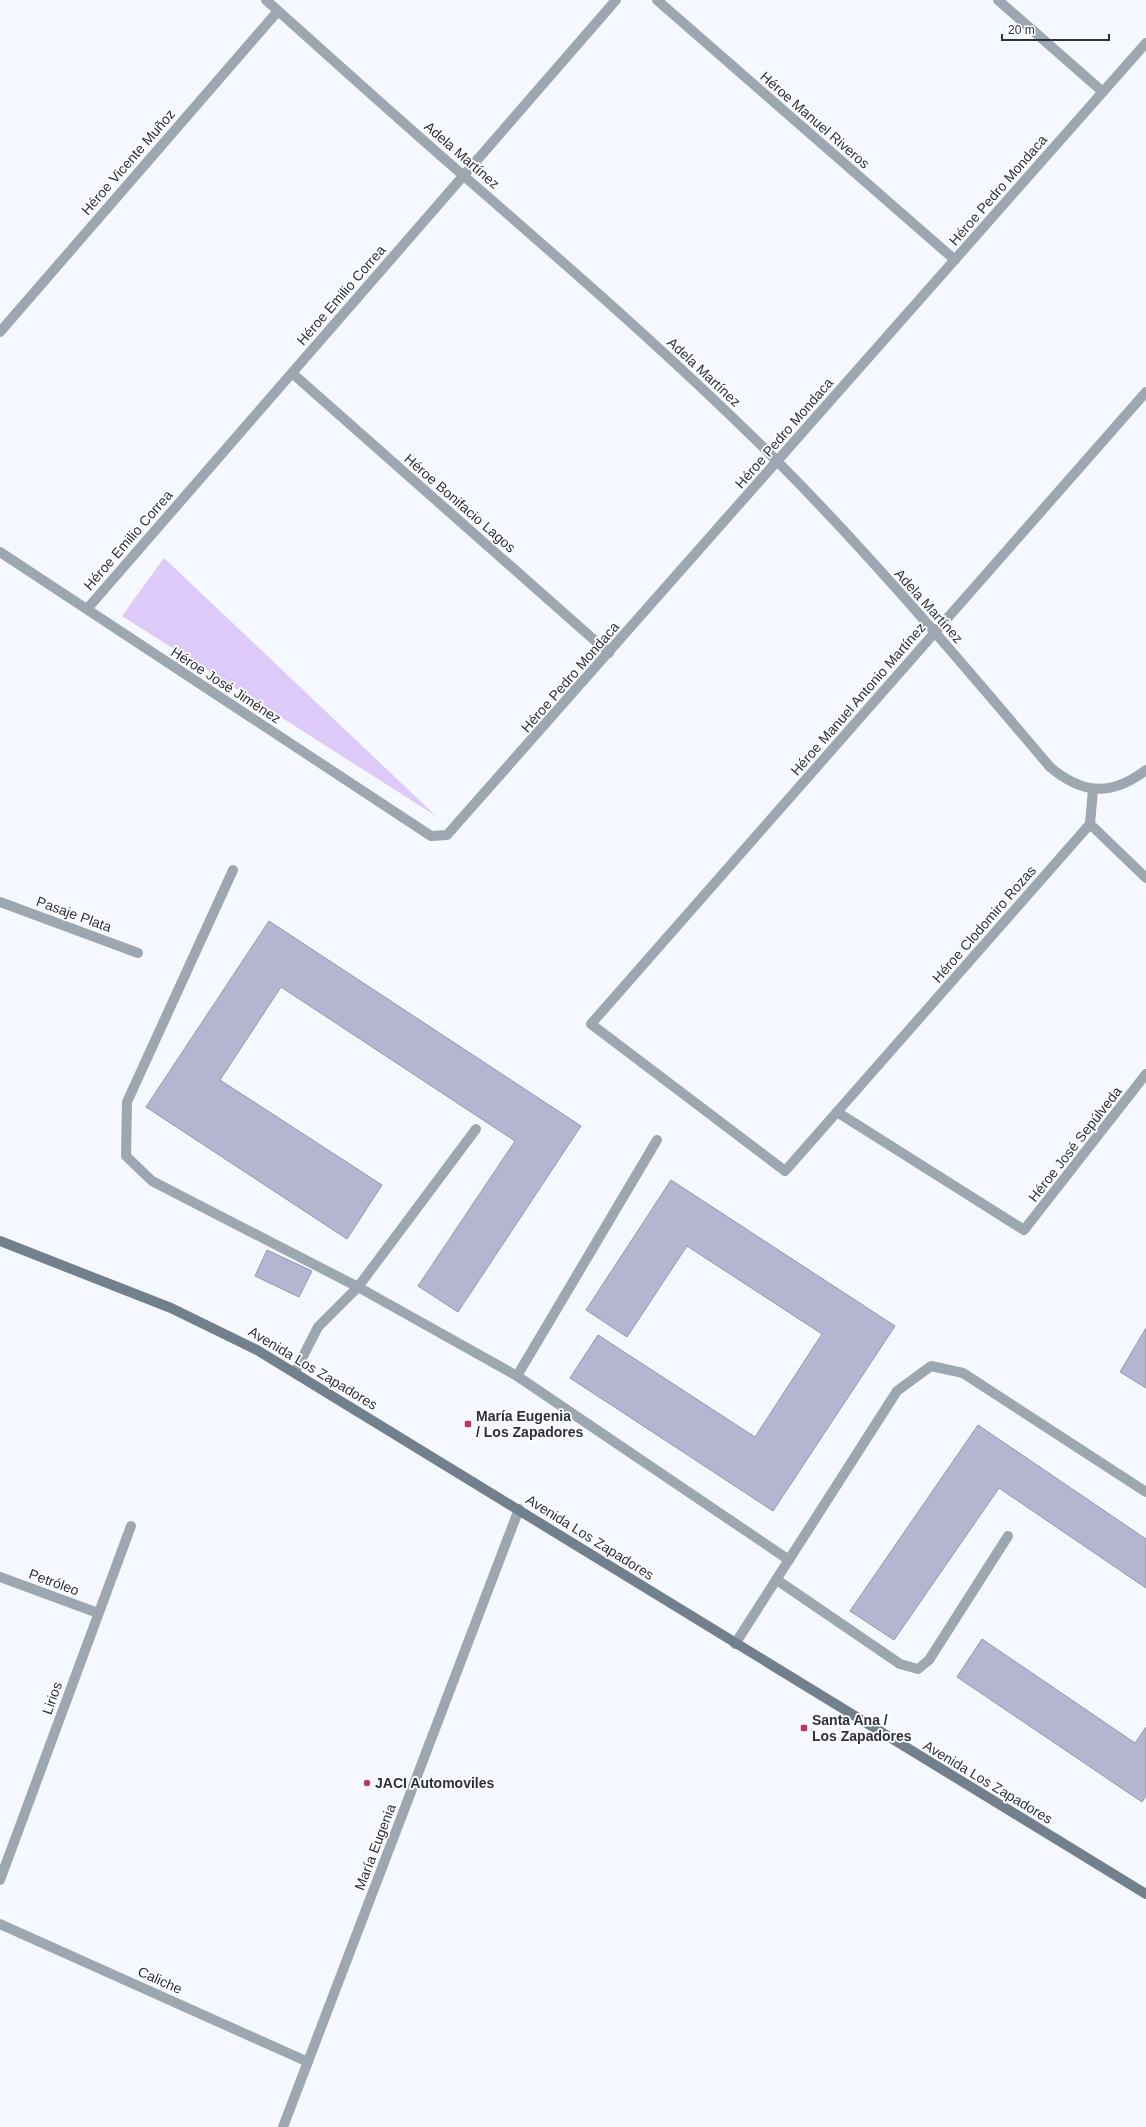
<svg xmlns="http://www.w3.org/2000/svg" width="1146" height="2127" font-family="Helvetica,sans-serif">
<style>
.green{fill:#decaf9}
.building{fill:#b5b5d1;stroke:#9696b1}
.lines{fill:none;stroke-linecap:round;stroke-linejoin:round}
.lane{stroke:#9da7b1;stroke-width:10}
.street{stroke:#9da7b1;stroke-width:10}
.secondary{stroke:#72808e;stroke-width:10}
.poi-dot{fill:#be336b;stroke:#fff;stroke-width:1.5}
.labels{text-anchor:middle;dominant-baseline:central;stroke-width:3.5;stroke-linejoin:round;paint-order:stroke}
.street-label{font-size:14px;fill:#2c303b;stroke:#fff}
.poi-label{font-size:14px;font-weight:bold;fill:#2c303b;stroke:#fff;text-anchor:start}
</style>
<rect width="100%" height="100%" fill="#f5f8fe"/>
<!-- green -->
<polygon class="green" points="164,558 436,816 122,616"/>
<!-- building -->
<g class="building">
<polygon points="269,921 581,1126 458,1312 418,1286 515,1141 281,987 220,1080 382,1185 347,1239 146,1107"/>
<polygon points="671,1180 895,1326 773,1511 570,1378 598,1335 755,1437 822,1334 687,1246 627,1337 586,1310"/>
<polygon points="267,1250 312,1271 299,1297 255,1276"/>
<polygon points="1146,1328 1146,1388 1120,1372"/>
<polygon points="978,1425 1146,1539 1146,1588 999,1488 894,1640 850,1611"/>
<polygon points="982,1639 1135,1743 1146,1727 1146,1796 1142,1802 957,1677"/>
</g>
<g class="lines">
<!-- lane -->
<g class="lane">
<polyline points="233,870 127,1102 126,1156 152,1181 358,1287 517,1376 789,1560"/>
<polyline points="295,1372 318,1327 358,1287 476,1129"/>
<polyline points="517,1376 657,1140"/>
<polyline points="777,1580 900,1664 918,1669 929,1660 1008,1536"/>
<polyline points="735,1644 897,1391 931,1366 963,1373 1146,1492"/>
</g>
<!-- street -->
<g class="street">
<path d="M266,0C332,59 397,118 464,176C571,269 678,362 778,462C874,559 962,663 1050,767C1083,795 1112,796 1146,770"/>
<polyline points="657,0 955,260"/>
<polyline points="998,0 1103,92"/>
<polyline points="0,332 278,11"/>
<polyline points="292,373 609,653"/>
<polyline points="1146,392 591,1024 785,1171 837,1112 1024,1230 1146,1074"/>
<polyline points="0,552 431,836 447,835 1146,43"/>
<polyline points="87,609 616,0"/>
<polyline points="1090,824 1146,878"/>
<polyline points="0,902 138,953"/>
<polyline points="837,1112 1090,824 1093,789"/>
<polyline points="0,1577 98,1613"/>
<polyline points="0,1880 131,1526"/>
<polyline points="0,1924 308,2062"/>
<polyline points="283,2127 519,1509"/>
</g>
<!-- secondary -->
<polyline class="secondary" points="0,1241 171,1308 257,1350 1146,1894"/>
</g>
<!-- markers -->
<g class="poi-dot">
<rect x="464" y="1420" width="8" height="8" rx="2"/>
<rect x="800" y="1724" width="8" height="8" rx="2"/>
<circle cx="367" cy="1783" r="4"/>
</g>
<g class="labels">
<!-- street labels -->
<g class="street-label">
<text transform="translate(815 120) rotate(41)">Héroe Manuel Riveros</text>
<text transform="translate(462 155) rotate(41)">Adela Martínez</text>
<text transform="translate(128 162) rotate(-49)">Héroe Vicente Muñoz</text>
<text transform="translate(998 190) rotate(-49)">Héroe Pedro Mondaca</text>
<text transform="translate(341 295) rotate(-49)">Héroe Emilio Correa</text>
<text transform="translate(704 372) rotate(43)">Adela Martínez</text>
<text transform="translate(784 433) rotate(-49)">Héroe Pedro Mondaca</text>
<text transform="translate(460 503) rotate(41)">Héroe Bonifacio Lagos</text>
<text transform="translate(128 540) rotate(-49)">Héroe Emilio Correa</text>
<text transform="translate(929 606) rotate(48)">Adela Martínez</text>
<text transform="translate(570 677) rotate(-49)">Héroe Pedro Mondaca</text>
<text transform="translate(226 685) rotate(33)">Héroe José Jiménez</text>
<text transform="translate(858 699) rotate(-49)">Héroe Manuel Antonio Martínez</text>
<text transform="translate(74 914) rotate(20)">Pasaje Plata</text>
<text transform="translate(984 924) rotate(-49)">Héroe Clodomiro Rozas</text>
<text transform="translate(1075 1144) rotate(-52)">Héroe José Sepúlveda</text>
<text transform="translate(313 1368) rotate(31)">Avenida Los Zapadores</text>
<text transform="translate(590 1537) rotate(32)">Avenida Los Zapadores</text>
<text transform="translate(54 1582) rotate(20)">Petróleo</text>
<text transform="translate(52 1698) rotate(-70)">Lirios</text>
<text transform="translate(988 1782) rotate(31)">Avenida Los Zapadores</text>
<text transform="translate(375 1847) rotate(-69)">María Eugenia</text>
<text transform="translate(160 1980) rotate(24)">Caliche</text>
</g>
<!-- poi labels -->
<g class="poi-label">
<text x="476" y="1416">María Eugenia<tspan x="476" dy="16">/ Los Zapadores</tspan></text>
<text x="812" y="1720">Santa Ana /<tspan x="812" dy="16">Los Zapadores</tspan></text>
<text x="375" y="1783">JACI Automoviles</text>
</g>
</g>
<!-- scale -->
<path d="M1002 34v6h107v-6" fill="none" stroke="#2c303b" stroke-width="2"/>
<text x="1008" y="34" font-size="12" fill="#2c303b" stroke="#ffffff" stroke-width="3" paint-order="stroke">20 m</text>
</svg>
